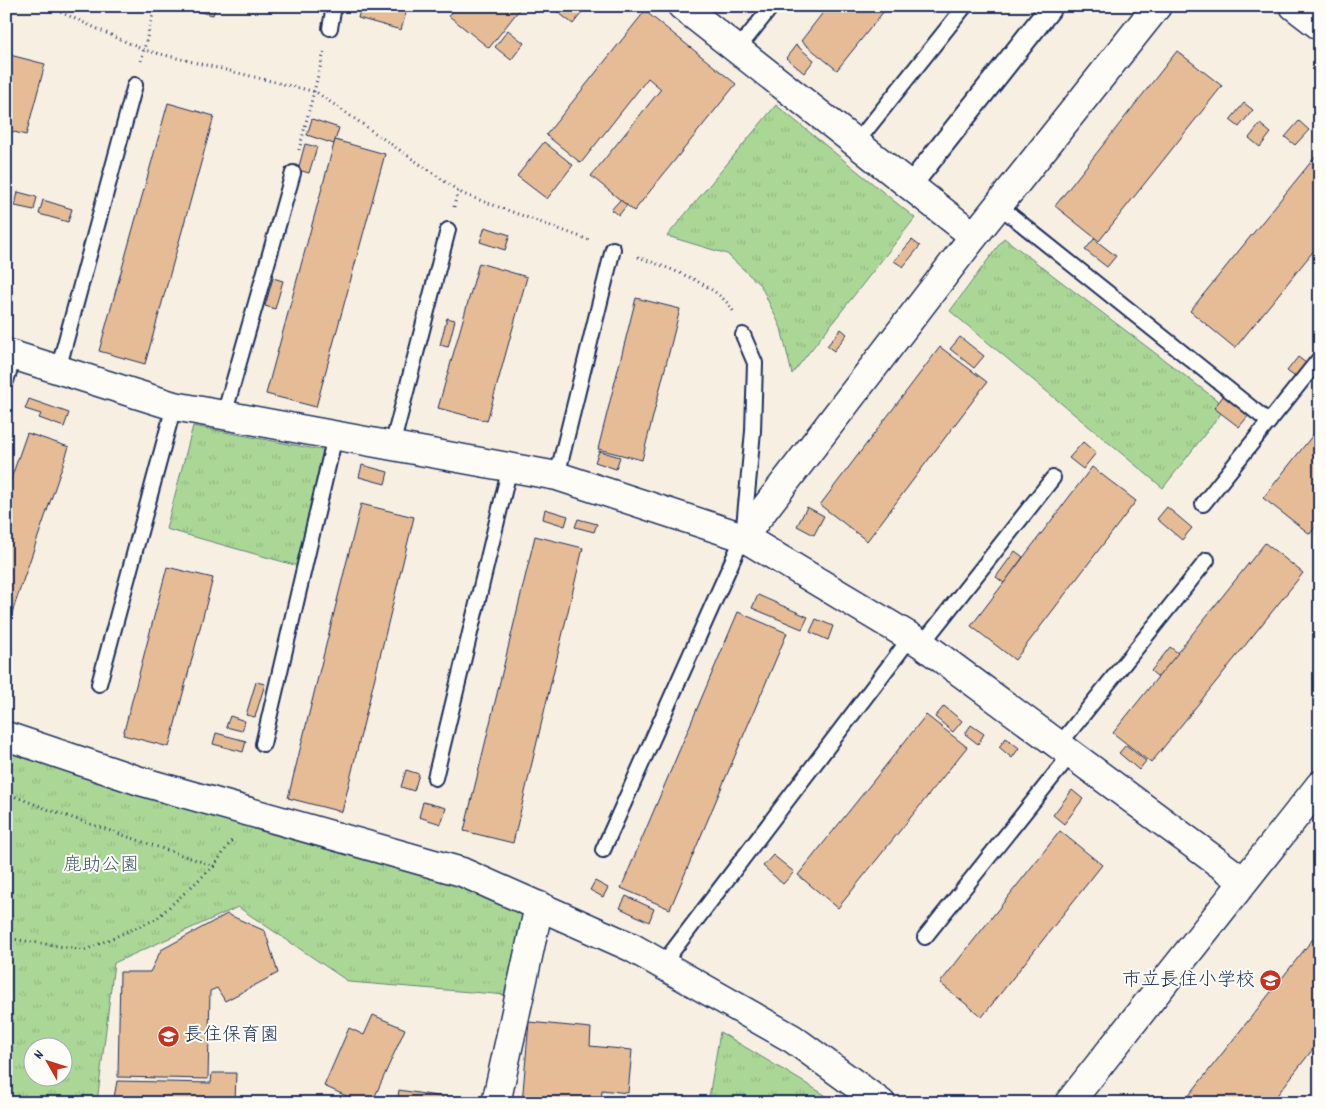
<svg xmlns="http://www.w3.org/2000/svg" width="1326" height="1109" font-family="Dekko,'Klee One',sans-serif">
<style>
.grass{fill:url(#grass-tufts);stroke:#63837a;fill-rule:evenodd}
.building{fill:#e5bc95;stroke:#1b2f5e}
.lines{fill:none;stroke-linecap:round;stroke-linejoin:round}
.service-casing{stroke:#1b2f5e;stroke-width:18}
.pedestrian-casing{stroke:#1b2f5e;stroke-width:25}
.minor-casing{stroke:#1b2f5e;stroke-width:31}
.tertiary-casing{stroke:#1b2f5e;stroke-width:31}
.path{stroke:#1b2f5e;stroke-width:3;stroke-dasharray:1 4;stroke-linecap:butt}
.service{stroke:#fdfcf7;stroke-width:14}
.pedestrian{stroke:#fdfcf7;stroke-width:21}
.minor{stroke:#fdfcf7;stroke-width:28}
.tertiary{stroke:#fdfcf7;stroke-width:28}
.labels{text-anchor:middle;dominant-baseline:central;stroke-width:4;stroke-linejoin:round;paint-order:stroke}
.park-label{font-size:19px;fill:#3f596c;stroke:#fdfcf7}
.poi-label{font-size:19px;fill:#1b2f5e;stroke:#fdfcf7;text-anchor:end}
</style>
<defs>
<pattern id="grass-tufts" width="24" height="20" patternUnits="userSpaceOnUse" patternTransform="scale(1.25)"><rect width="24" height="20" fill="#abd796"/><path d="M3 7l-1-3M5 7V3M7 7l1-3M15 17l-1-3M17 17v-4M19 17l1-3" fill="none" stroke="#93b984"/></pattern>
</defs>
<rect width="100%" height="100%" fill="#f8efe3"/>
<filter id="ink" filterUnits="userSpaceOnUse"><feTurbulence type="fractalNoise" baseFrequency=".02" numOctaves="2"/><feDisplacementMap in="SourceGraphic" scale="10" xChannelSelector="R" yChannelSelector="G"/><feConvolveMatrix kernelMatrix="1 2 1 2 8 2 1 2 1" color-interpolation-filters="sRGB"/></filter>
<g filter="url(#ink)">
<!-- grass -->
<g class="grass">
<polygon points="776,105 915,218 792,374 781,328 761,286 727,254 667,236"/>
<polygon points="1004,238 1226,407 1163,488 950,311"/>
<polygon points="193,426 326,451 298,566 166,529"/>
<path d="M6,736L539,906L519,996L349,982L238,907L114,963L97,1103H6ZM32,1046H62V1076H32Z"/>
<polygon points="720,1032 825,1095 836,1103 708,1103"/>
</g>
<!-- building -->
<g class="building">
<polygon points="188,6 216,6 213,15 187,9"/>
<polygon points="361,6 408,6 401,30 358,18"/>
<polygon points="457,6 522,6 489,48 449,16"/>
<polygon points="550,6 587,6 573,24"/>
<polygon points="828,6 888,6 837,70 801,41"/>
<polygon points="645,11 736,84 634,211 591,176 661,89 648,78 581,163 546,135"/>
<polygon points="508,30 524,43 511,60 495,47"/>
<polygon points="796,45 814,60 804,73 786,58"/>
<polygon points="1177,51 1222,86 1099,241 1055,206"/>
<polygon points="6,54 45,64 26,135 6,130"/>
<polygon points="168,103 214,116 145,364 99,351"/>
<polygon points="1244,103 1253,110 1239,127 1230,120"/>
<polygon points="312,119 339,128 334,144 307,135"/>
<polygon points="1299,121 1309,130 1295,145 1285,137"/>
<polygon points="1260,124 1271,133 1260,147 1249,138"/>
<polygon points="335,140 385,154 316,407 266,394"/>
<polygon points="544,142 573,165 547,199 517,176"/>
<polygon points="305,144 317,147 309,173 298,170"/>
<polygon points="1315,157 1320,160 1320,243 1235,348 1190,311"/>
<polygon points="18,192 37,197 34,210 15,206"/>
<polygon points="43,200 72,209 68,222 39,214"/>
<polygon points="620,200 627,205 619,215 611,210"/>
<polygon points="485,227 510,235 505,250 480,242"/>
<polygon points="1094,239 1116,256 1107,267 1085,250"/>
<polygon points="912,240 920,246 903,267 894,261"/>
<polygon points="479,263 527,277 487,421 438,408"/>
<polygon points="273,278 283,281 275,309 265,306"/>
<polygon points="636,298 680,309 642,460 598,449"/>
<polygon points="447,318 455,320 448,347 440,345"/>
<polygon points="841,329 847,334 834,351 827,346"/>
<polygon points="960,337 984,356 974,368 950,349"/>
<polygon points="940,347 987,382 867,541 820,505"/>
<polygon points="1298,357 1310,366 1298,379 1287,371"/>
<polygon points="1224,395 1250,414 1239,427 1214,408"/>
<polygon points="29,399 69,413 64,427 39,418 41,414 25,409"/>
<polygon points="1320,426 1320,521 1310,534 1263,498"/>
<polygon points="27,433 69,447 6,630 6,493"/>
<polygon points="1083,442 1096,453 1083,469 1069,458"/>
<polygon points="599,451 620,457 616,469 595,462"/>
<polygon points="362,465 388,472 385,484 359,477"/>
<polygon points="1092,467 1136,501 1015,660 971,626"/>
<polygon points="361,504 414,517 342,812 288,798"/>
<polygon points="807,507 824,516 814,535 797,526"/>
<polygon points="1167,507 1192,528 1182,540 1157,519"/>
<polygon points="545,509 568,516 565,526 543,519"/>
<polygon points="578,519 597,524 594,532 575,527"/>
<polygon points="535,536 583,548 513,843 464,831"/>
<polygon points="1265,543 1303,573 1151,763 1113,733"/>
<polygon points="1015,551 1023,557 1004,583 996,577"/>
<polygon points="167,567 213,578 169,747 123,735"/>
<polygon points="758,595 808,617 802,629 752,608"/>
<polygon points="738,612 787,633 670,909 621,888"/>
<polygon points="816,619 833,626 828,640 810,632"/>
<polygon points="1170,647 1178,653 1158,677 1151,671"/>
<polygon points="256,682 265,684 255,717 246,715"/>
<polygon points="944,706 962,721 953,732 935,717"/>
<polygon points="926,715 967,747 838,908 798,875"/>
<polygon points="230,716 245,721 242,731 226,727"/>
<polygon points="971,725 984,734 978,744 965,734"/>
<polygon points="216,733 246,741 243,752 213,744"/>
<polygon points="1006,738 1019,748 1012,758 999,747"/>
<polygon points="1126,745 1146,761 1139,770 1119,753"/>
<polygon points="406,770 419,774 414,791 401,787"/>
<polygon points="1072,790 1083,799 1064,824 1053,815"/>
<polygon points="423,802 446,808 441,824 419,817"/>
<polygon points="1060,831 1102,865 982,1017 940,983"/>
<polygon points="773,855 794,872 783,884 763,866"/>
<polygon points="595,881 608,888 603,897 590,890"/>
<polygon points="626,896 654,909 649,922 620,908"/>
<polygon points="227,914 265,931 278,973 225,1001 217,988 210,991 208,1079 118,1077 120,972 150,972 161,950"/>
<polygon points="1320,930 1320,1040 1271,1103 1183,1103"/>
<polygon points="373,1015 405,1029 372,1103 362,1103 324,1086 349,1028 364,1035"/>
<polygon points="529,1022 591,1028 590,1046 632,1050 628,1093 602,1090 601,1103 522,1103"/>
<polygon points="212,1073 236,1073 235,1103 113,1103 117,1081 211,1083"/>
<polygon points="399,1090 443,1097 442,1103 397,1103"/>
</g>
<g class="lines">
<defs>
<g id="service">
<polyline points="330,28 334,6"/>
<polyline points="737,50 772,6"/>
<polyline points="856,143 965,6"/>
<polyline points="998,205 1269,422"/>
<polyline points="58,370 135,85"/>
<polyline points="6,381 14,356"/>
<polyline points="224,415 293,173"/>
<polyline points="392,446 448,230"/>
<polyline points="557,476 613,249"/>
<polyline points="1203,504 1320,358"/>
<polyline points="922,644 1053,478"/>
<polyline points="99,684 174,406"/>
<polyline points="263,744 335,436"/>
<polyline points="1059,745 1207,560"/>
<polyline points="435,778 510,467"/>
<polyline points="603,850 743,537 753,431 755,363 743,335"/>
<polyline points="925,937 1071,754"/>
<polyline points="662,965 911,637"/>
</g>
<polyline id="pedestrian" points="910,186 1052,6"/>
<g id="minor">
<polyline points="682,6 974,236"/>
<polyline points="6,353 174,406 557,476 743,537 974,236 1157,6"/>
<polyline points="743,537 922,644 1243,881"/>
<polyline points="496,1103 539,906"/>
</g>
<g id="tertiary">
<polyline points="1294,6 1320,26"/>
<polyline points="6,736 140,781 462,872 631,947 793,1039 881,1103"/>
<polyline points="1069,1103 1320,785"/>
</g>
</defs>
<!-- service casing -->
<use href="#service" class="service-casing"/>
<!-- pedestrian casing -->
<use href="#pedestrian" class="pedestrian-casing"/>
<!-- minor casing -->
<use href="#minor" class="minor-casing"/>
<!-- tertiary casing -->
<use href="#tertiary" class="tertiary-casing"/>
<!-- path -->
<g class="path">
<polyline points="47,6 144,50 316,92 463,194 589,240"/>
<polyline points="141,61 155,6"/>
<polyline points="299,150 324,52"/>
<polyline points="454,207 458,190"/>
<path d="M638,257C665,267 721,285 734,313"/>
<polyline points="6,793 52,811 214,866 232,840"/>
<polyline points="6,938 85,950 156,919 214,866"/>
</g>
<!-- service -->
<use href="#service" class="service"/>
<!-- pedestrian -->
<use href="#pedestrian" class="pedestrian"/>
<!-- minor -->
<use href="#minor" class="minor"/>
<!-- tertiary -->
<use href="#tertiary" class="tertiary"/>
</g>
</g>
<!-- icons -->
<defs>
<symbol id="school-disc" viewBox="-11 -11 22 22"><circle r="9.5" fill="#c8321e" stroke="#fdfcf7"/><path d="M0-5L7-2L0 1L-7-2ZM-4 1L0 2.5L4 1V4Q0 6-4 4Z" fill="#fff"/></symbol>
</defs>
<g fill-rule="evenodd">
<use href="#school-disc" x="1258" y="968" width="25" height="25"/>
<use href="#school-disc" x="156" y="1024" width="25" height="25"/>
</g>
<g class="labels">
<!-- park labels -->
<g class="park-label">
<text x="101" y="866">鹿助公園</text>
</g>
<!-- poi labels -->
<g class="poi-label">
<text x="1255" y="981">市立長住小学校</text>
<text x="184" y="1036" text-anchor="start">長住保育園</text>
</g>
</g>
<!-- margin -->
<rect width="1326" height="1109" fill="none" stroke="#fdfcf7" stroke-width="25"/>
<rect x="12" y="12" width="1301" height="1084" fill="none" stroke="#1b2f5e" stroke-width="2" filter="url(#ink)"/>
<!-- north arrow -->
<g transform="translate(48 1062) rotate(309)"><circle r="24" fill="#fdfcf7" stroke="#a3aaba"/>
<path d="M0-4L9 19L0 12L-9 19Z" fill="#c8321e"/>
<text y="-8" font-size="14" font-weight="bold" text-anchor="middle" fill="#1b2f5e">N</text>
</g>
</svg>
